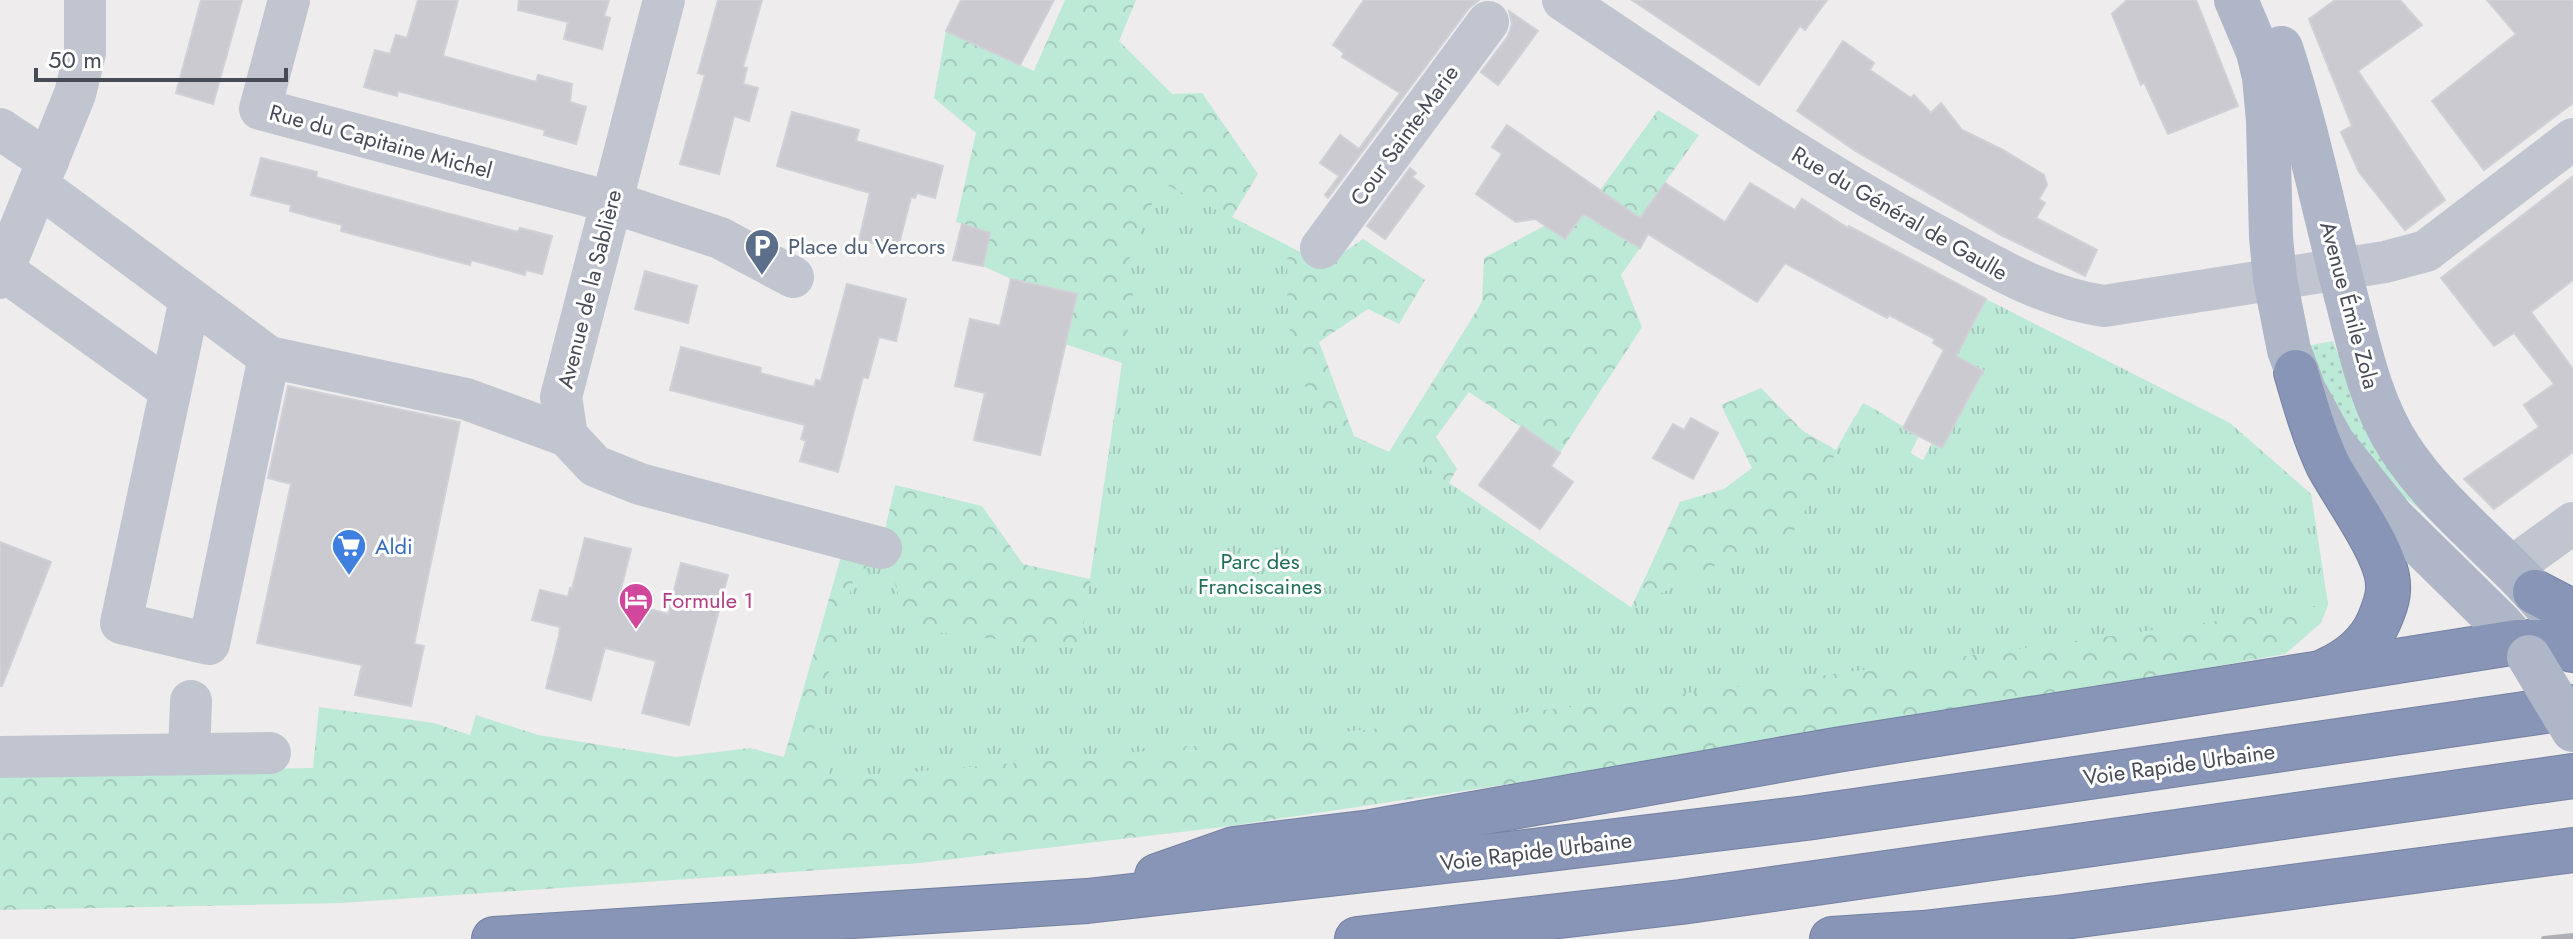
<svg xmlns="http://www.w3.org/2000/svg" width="2573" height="939" font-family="Jost,sans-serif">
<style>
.grass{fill:url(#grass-dots)}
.forest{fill:url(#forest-crowns)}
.park{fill:url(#park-tufts)}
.building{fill:#cacad0;stroke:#d0d1d7;stroke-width:2}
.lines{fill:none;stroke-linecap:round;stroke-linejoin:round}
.highway-casing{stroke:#7380a2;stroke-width:46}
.minor{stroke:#c0c5d0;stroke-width:42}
.major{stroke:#aeb6c8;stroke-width:44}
.highway{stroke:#8895b6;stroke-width:44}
.rail{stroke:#aeb0b5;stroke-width:6}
.major-bridge{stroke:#aeb6c8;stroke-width:44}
.labels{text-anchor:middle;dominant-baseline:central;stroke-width:6;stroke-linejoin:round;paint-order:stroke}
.street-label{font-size:22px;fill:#464b57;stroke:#fff}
.service-label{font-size:22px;fill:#4e5e75;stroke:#fff;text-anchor:start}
.shop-label{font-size:22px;fill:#366cbe;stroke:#fff;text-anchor:start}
.park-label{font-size:22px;fill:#206f58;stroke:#fff}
.hotel-label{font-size:22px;fill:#b23c85;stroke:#fff;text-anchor:start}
</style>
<defs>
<pattern id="grass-dots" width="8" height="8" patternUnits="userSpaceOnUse" patternTransform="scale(2)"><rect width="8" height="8" fill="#bde9d7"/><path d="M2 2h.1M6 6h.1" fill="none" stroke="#a4c9bb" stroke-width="1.8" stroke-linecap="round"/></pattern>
<pattern id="forest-crowns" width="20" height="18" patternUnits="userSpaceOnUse" patternTransform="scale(2)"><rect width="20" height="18" fill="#bde9d7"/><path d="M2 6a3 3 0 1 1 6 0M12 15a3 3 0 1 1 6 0" fill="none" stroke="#a4c9bb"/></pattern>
<pattern id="park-tufts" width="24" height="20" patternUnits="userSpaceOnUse" patternTransform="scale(2)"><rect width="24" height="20" fill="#bde9d7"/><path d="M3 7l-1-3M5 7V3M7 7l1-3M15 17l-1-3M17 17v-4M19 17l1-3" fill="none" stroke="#a4c9bb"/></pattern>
</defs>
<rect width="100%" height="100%" fill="#eeecec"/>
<!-- grass -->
<polygon class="grass" points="2333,341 2362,418 2451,537 2391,485 2364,459 2301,347"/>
<!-- forest -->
<polygon class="forest" points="1065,0 1136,0 1119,41 1172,94 1202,93 1258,174 1232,217 1310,257 1329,262 1363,239 1425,280 1399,324 1368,309 1319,342 1354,436 1389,452 1482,302 1484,258 1546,225 1565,239 1658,110 1699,135 1625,238 1640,248 1621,275 1642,327 1560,453 1469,392 1436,437 1457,469 1448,484 1631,608 1680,502 1724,489 1752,468 1721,405 1761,388 1803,431 1836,450 1855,416 1923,461 2311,494 2328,605 2321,623 2285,654 1950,714 1648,763 1231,826 920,863 341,903 0,910 0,773 313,768 319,707 434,723 470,735 476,715 538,735 676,757 750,748 784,757 842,553 881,548 895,485 982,506 1023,564 1090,579 1122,363 1065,344 1076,294 1011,279 983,266 990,233 956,222 976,133 934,98 946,31 1034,71"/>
<!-- park -->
<path class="park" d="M1161,182L1288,246C1286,307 1284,389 1340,428C1360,442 1385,450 1408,459L1410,456L1632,608L1775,535L1784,549L1863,403C1883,413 1899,425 1919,436L1910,454L1923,460L1932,443L1942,448L1983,371L1956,356L1986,299L2230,423L2311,494L2328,605C2090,639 1853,673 1614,702C1353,733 1092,757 830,779L827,750L808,752L856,570L889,564L909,629L1080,649L1135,281L1122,277Z"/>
<!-- building -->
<g class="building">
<polygon points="201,0 242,0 213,104 176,93"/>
<polygon points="418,0 458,0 443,56 536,82 538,75 572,84 570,102 586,107 576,144 544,135 545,130 493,116 398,91 397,96 364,87 375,50 390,54 396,35 407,38"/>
<polygon points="519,0 609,0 604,16 610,18 602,49 564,39 568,22 518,10"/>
<polygon points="718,0 762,0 743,67 747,68 743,84 758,88 749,121 734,116 719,174 680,164 705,75 698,73"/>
<polygon points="961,0 1054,0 1020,65 946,31"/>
<polygon points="1364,0 1479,0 1469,8 1328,198 1325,195 1339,176 1320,163 1340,135 1359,149 1400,93 1342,57 1344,53 1333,45"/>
<polygon points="1632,0 1827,0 1805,30 1800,26 1759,85"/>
<polygon points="2127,0 2196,0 2238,106 2168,134 2144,82 2141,85 2112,14"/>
<polygon points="2335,0 2400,0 2422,25 2358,71 2445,200 2405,230 2359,172 2341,132 2352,126 2309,19"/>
<polygon points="2487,0 2573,0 2573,103 2484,170 2432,101 2516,34"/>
<polygon points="1509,11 1538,31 1498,85 1481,72 1508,36 1512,24"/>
<polygon points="1843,41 1874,63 1870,70 1911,98 1914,95 1931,113 1941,103 1962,130 2003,150 2044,175 2047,185 2039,199 2045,203 2036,218 2097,250 2085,276 2001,235 1857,152 1797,111"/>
<polygon points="792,112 859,130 856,141 943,166 935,198 917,193 915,198 911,197 898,248 859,240 870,193 777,166"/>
<polygon points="1507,125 1640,218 1665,183 1725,222 1750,183 1795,210 1802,199 1848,228 1849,226 1986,299 1956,356 1983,371 1942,448 1903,428 1944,350 1933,343 1935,339 1889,315 1887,318 1785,263 1757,302 1648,234 1640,248 1583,214 1565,239 1535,219 1516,222 1476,194 1502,154 1492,147"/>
<polygon points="261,158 317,172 316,177 354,188 465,218 518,232 520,228 552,236 542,274 526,270 525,275 471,260 470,265 394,245 341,231 342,225 290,211 291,205 251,195"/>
<polygon points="1410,168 1416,173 1412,177 1424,186 1385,239 1367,226"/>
<polygon points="2573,176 2573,280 2531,312 2573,369 2573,452 2494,509 2464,479 2539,427 2524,405 2554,384 2514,333 2494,346 2441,278"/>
<polygon points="962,224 990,233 983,266 953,260"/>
<polygon points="645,271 697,286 688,323 635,309"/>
<polygon points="1011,279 1077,294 1040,455 974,440 985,393 955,386 970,319 1000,326"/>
<polygon points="847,284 906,299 896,341 879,337 868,378 863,377 838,472 800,461 806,441 801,439 805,425 670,390 681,347 761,368 760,373 814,387 816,380 821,381"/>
<polygon points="288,386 460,422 414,644 424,646 411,706 355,695 362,665 257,643 291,484 268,478"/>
<polygon points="1691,418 1718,433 1693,479 1653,458 1673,424 1684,430"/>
<polygon points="1522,426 1560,453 1551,466 1573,482 1540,529 1479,485"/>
<polygon points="585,538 631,549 618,601 668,614 681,563 728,575 689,725 642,713 656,661 605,648 591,700 546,688 559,636 560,627 532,620 540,590 568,597 570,588 572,589"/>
<polygon points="0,542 51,562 2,686 0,686"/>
</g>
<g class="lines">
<defs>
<g id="highway">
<path d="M2296,372C2305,403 2314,435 2328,465C2344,495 2388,554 2388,585C2389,597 2384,609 2379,621C2369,644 2349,660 2327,670"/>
<polyline points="2535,592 2573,612"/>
<polyline points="1157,876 1234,849 1371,832 1836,750 2517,642 2544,642 2573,650"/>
<polyline points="494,939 1087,901 1525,852 1806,818 2573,707"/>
<polyline points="1357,939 1681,902 2573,776"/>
<polyline points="1832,939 1923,933 2056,918 2573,850"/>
</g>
</defs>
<!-- highway casing -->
<use href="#highway" class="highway-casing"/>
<!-- minor -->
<g class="minor">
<polyline points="289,0 260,109 611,202 720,238 793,277"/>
<polyline points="664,0 561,397 567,436 595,466 640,484 881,548"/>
<path d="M1563,0C1684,81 1804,163 1932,233C1988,263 2041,297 2104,306L2385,262L2426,251L2573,139"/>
<polyline points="0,129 48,161"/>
<polyline points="38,186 63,204 269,357 209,644 121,623 190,299"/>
<polyline points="1321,248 1488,22"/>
<polyline points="3,270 170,390"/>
<polyline points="0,278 75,94 85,53 85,0"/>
<polyline points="269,357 466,399 567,436"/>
<polyline points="2512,567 2573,523"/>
<polyline points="189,754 191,701"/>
<polyline points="0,757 270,753"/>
</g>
<!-- major -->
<g class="major">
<polyline points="2236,0 2258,52 2264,77 2268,121 2271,237 2275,279 2289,350 2304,390 2333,443 2394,519 2501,624 2538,666"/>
<path d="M2281,48C2308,130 2325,216 2347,300C2360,350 2371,404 2400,448C2442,513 2511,559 2559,622"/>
</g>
<!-- highway -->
<use href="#highway" class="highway"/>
<!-- rail -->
<polyline class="rail" points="2544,939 2573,936"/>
<!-- major-bridge -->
<polyline class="major-bridge" points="2529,657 2573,730"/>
</g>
<!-- icons -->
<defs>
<symbol id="parking-pin" viewBox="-11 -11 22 30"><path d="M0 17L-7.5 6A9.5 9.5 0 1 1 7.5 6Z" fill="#5c6f8a" stroke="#fff"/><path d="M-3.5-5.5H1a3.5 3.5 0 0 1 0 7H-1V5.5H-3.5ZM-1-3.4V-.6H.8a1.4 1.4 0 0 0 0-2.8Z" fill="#fff"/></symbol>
<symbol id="supermarket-pin" viewBox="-11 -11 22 30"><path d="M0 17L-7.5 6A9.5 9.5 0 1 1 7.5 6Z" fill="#3f7fe0" stroke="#fff"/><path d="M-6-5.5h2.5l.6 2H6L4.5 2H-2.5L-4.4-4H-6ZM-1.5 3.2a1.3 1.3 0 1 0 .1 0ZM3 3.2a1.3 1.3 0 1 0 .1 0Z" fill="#fff"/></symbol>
<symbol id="hotel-pin" viewBox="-11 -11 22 30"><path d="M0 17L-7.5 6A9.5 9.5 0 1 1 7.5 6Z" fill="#d1479c" stroke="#fff"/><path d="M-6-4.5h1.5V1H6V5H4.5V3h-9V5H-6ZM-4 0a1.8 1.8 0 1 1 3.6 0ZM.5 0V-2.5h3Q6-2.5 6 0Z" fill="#fff"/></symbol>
</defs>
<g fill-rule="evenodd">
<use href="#parking-pin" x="742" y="226" width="40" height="54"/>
<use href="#supermarket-pin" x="329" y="526" width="40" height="54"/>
<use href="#hotel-pin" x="616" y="580" width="40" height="54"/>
</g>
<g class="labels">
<!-- street labels -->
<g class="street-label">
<text transform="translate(1404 135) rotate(-54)">Cour Sainte-Marie</text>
<text transform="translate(381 141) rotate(15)">Rue du Capitaine Michel</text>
<text transform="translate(1900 213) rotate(30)">Rue du Général de Gaulle</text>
<text transform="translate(589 289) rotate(-76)">Avenue de la Sablière</text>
<text transform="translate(2350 305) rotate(75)">Avenue Émile Zola</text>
<text transform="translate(2179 764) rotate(-8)">Voie Rapide Urbaine</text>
<text transform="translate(1536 851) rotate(-7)">Voie Rapide Urbaine</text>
</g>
<!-- service labels -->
<g class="service-label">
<text x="788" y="246">Place du Vercors</text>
</g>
<!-- shop labels -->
<g class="shop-label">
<text x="375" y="546">Aldi</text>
</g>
<!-- park labels -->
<g class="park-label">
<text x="1260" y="561">Parc des<tspan x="1260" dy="25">Franciscaines</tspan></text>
</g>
<!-- hotel labels -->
<g class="hotel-label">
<text x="662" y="600">Formule 1</text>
</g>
</g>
<!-- scale -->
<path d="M36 68v12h250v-12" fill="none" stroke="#464b57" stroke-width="4"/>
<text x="48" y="68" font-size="24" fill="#464b57" stroke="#ffffff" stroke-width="6" paint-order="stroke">50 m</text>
</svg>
